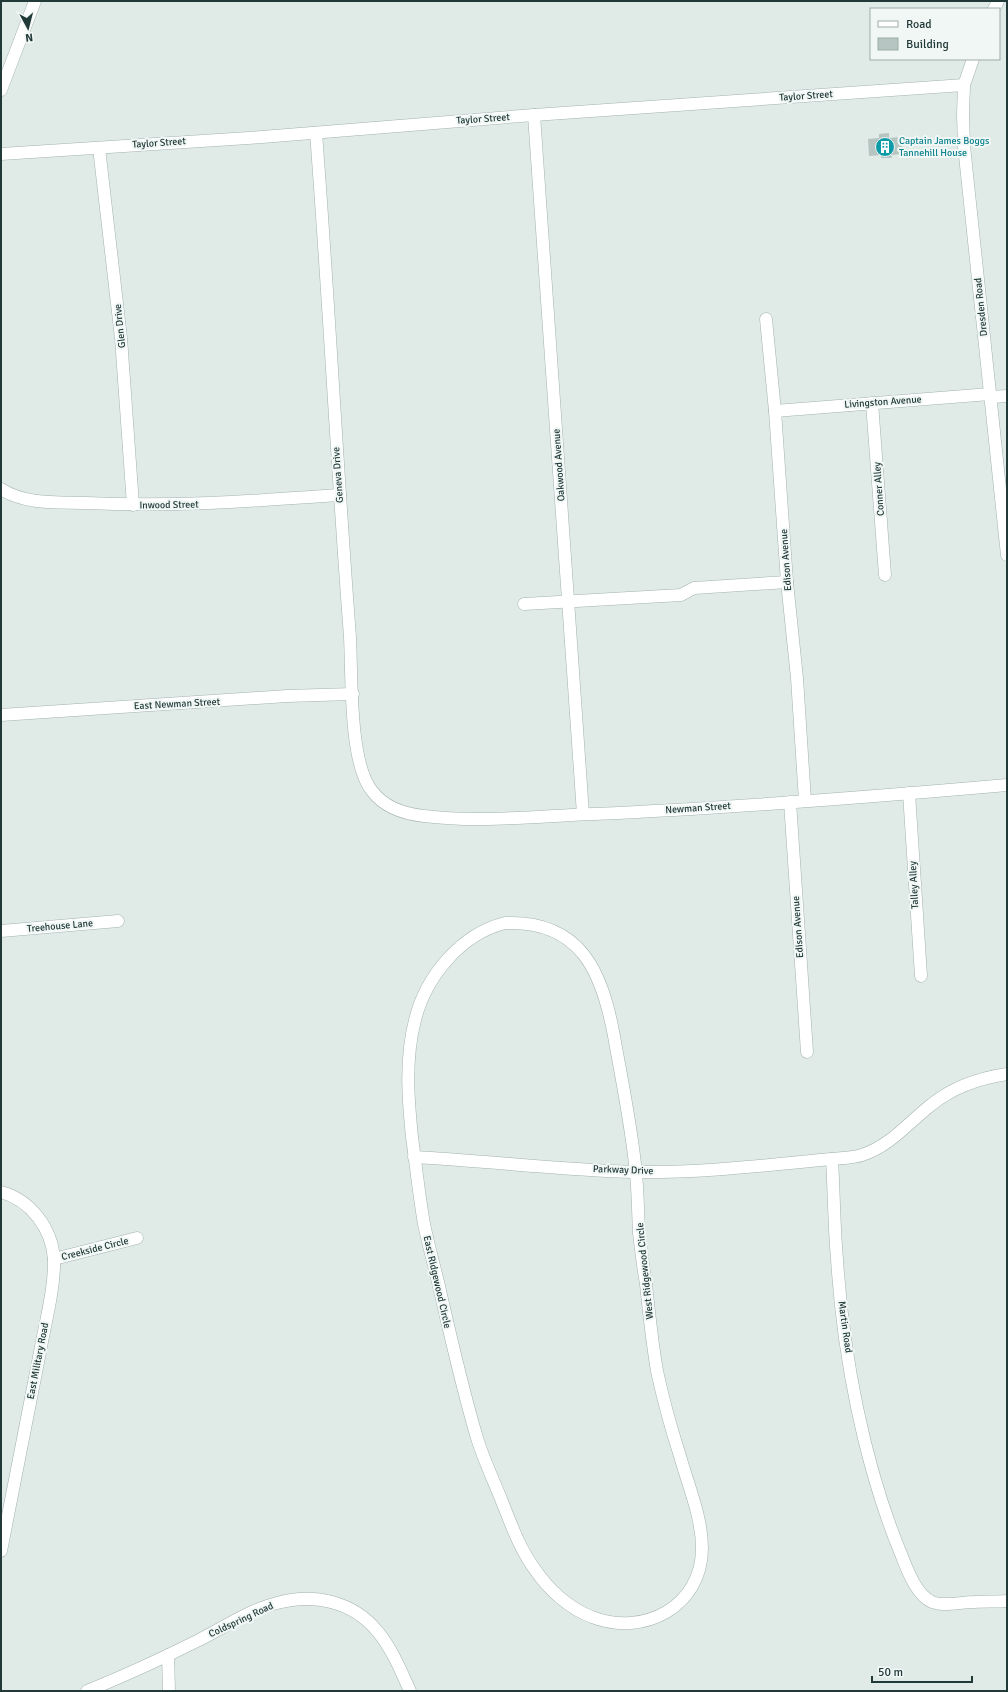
<svg xmlns="http://www.w3.org/2000/svg" width="1008" height="1692" font-family="Signika,sans-serif">
<style>
.building{fill:#b6c5c1}
.lines{fill:none;stroke-linecap:round;stroke-linejoin:round}
.minor-casing{stroke:#a3b2b0;stroke-width:13}
.minor{stroke:#fff;stroke-width:12}
.labels{text-anchor:middle;dominant-baseline:central;stroke-width:4;stroke-linejoin:round;paint-order:stroke}
.street-label{font-size:10px;fill:#213a38;stroke:#f1f7f5}
.culture-label{font-size:10px;fill:#0d838f;stroke:#f1f7f5;text-anchor:start}
</style>
<rect width="100%" height="100%" fill="#e0ebe8"/>
<!-- building -->
<polygon class="building" points="889,133 889,138 901,137 903,154 891,155 892,158 881,158 881,155 869,156 868,139 879,138 879,134"/>
<g class="lines">
<defs>
<g id="minor">
<polyline points="994,9 998,1"/>
<polyline points="973,59 964,85 963,115 964,146 1007,555"/>
<polyline points="1,90 35,1"/>
<polyline points="534,115 583,814"/>
<path d="M316,133C329,301 337,469 350,637C352,675 349,763 372,791C384,807 405,814 424,816C480,823 538,816 594,814C732,808 870,797 1007,785"/>
<polyline points="99,148 121,338 133,505"/>
<polyline points="1,154 262,137 534,115 964,85"/>
<polyline points="766,319 775,411 787,582 797,678 805,801"/>
<polyline points="991,397 1007,396"/>
<polyline points="872,403 885,575"/>
<polyline points="775,411 990,394"/>
<path d="M1,489C26,505 58,502 87,503C173,507 254,501 340,495"/>
<polyline points="524,604 681,595 694,588 787,582"/>
<polyline points="1,715 287,696 353,694"/>
<polyline points="909,793 921,976"/>
<polyline points="790,802 807,1052"/>
<path d="M505,923C581,920 602,972 614,1036C622,1082 632,1128 636,1174C638,1194 638,1213 639,1233C641,1250 643,1267 646,1284C649,1313 652,1342 657,1371C663,1399 671,1428 680,1456C688,1485 702,1517 702,1548C702,1607 643,1637 592,1617C570,1609 549,1590 536,1571C520,1550 511,1524 501,1499C493,1479 483,1458 477,1438C463,1391 452,1343 441,1295C436,1272 429,1248 424,1224C419,1195 416,1166 412,1137C408,1098 405,1059 415,1020C426,976 461,934 505,923Z"/>
<polyline points="1,931 118,921"/>
<path d="M1007,1074C980,1078 953,1087 931,1105C909,1122 890,1146 862,1155C853,1158 841,1158 832,1159C834,1192 834,1226 837,1259C843,1355 864,1465 901,1554C907,1569 916,1595 932,1602C945,1607 960,1602 974,1602C985,1601 996,1602 1007,1601"/>
<path d="M414,1157C488,1161 562,1170 635,1172C701,1173 767,1165 832,1159"/>
<path d="M1,1192C31,1200 52,1229 54,1259C55,1287 45,1324 40,1352C27,1419 14,1485 1,1551"/>
<polyline points="54,1259 137,1238"/>
<polyline points="168,1655 169,1691"/>
<path d="M87,1691C124,1676 161,1659 197,1641C223,1628 249,1610 277,1603C314,1593 353,1601 378,1632C392,1649 401,1671 410,1691"/>
</g>
</defs>
<!-- minor casing -->
<use href="#minor" class="minor-casing"/>
<!-- minor -->
<use href="#minor" class="minor"/>
</g>
<!-- icons -->
<defs>
<symbol id="building-disc" viewBox="-11 -11 22 22"><circle r="9.5" fill="#0f9aa8" stroke="#f1f7f5"/><path d="M-4-6H4V6H1V3H-1V6H-4ZM-2.5-4.3h1.7v1.8h-1.7ZM.8-4.3h1.7v1.8H.8ZM-2.5-1h1.7V.8h-1.7ZM.8-1h1.7V.8H.8Z" fill="#fff"/></symbol>
</defs>
<g fill-rule="evenodd">
<use href="#building-disc" x="874" y="136" width="22" height="22"/>
</g>
<g class="labels">
<!-- street labels -->
<g class="street-label">
<text transform="translate(806 96) rotate(-4)">Taylor Street</text>
<text transform="translate(483 119) rotate(-4)">Taylor Street</text>
<text transform="translate(159 143) rotate(-4)">Taylor Street</text>
<text transform="translate(981 307) rotate(-96)">Dresden Road</text>
<text transform="translate(120 326) rotate(-96)">Glen Drive</text>
<text transform="translate(883 402) rotate(-4)">Livingston Avenue</text>
<text transform="translate(559 465) rotate(-94)">Oakwood Avenue</text>
<text transform="translate(338 475) rotate(-94)">Geneva Drive</text>
<text transform="translate(879 489) rotate(-94)">Conner Alley</text>
<text transform="translate(169 505) rotate(-1)">Inwood Street</text>
<text transform="translate(786 560) rotate(-94)">Edison Avenue</text>
<text transform="translate(177 704) rotate(-3)">East Newman Street</text>
<text transform="translate(698 808) rotate(-4)">Newman Street</text>
<text transform="translate(914 885) rotate(-93)">Talley Alley</text>
<text transform="translate(60 926) rotate(-5)">Treehouse Lane</text>
<text transform="translate(798 927) rotate(-94)">Edison Avenue</text>
<text transform="translate(623 1170) rotate(2)">Parkway Drive</text>
<text transform="translate(95 1249) rotate(-14)">Creekside Circle</text>
<text transform="translate(645 1271) rotate(-96)">West Ridgewood Circle</text>
<text transform="translate(437 1282) rotate(77)">East Ridgewood Circle</text>
<text transform="translate(845 1327) rotate(82)">Martin Road</text>
<text transform="translate(38 1361) rotate(-79)">East Military Road</text>
<text transform="translate(241 1620) rotate(-25)">Coldspring Road</text>
</g>
<!-- culture labels -->
<g class="culture-label">
<text x="899" y="141">Captain James Boggs<tspan x="899" dy="12">Tannehill House</tspan></text>
</g>
</g>
<!-- border -->
<rect width="1008" height="1692" fill="none" stroke="#213a38" stroke-width="4"/>
<!-- legend -->
<rect x="870" y="8" width="130" height="52" fill="#f1f7f5" stroke="#9eaba9"/>
<rect x="878" y="21" width="20" height="6" fill="#ffffff" stroke="#9eaba9"/>
<text x="906" y="28" font-size="12" fill="#213a38">Road</text>
<rect x="878" y="38" width="20" height="12" fill="#b6c5c1" stroke="#9eaba9"/>
<text x="906" y="48" font-size="12" fill="#213a38">Building</text>
<!-- north arrow -->
<g transform="translate(28 28) rotate(173)" stroke="#f1f7f5" stroke-width="3" paint-order="stroke">
<path d="M0-3L7 15L0 10L-7 15Z" fill="#213a38"/>
<text y="-6" font-size="11" font-weight="bold" text-anchor="middle" fill="#213a38">N</text>
</g>
<!-- scale -->
<path d="M872 1676v6h100v-6" fill="none" stroke="#213a38" stroke-width="2"/>
<text x="878" y="1676" font-size="12" fill="#213a38" stroke="#f1f7f5" stroke-width="3" paint-order="stroke">50 m</text>
</svg>
